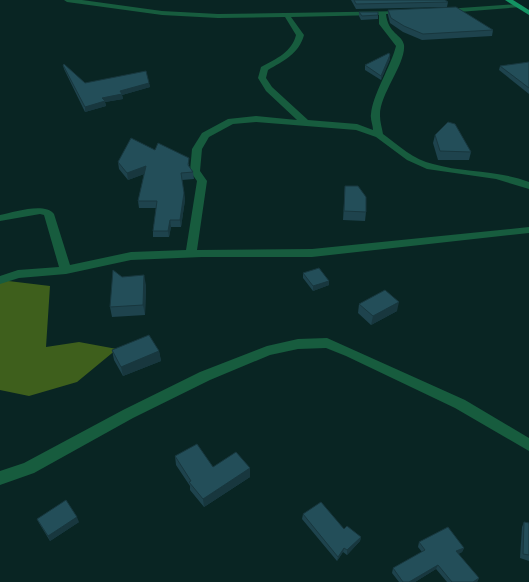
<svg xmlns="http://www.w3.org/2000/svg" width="529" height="582" font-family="Commissioner,sans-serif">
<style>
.forest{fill:#3e5f1c}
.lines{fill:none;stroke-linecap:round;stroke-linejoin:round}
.street{fill:#175c3e;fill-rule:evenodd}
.primary{fill:#139362;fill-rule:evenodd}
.wall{fill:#1e434d}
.shaded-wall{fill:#18373e}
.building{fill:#234e59;stroke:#18373e}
</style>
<rect width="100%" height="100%" fill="#092523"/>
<!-- forest -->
<polygon class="forest" points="0,280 50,286 46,347 79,342 117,349 77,382 29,396 0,390"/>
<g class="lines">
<!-- street -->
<g class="street">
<path d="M64,0H82L162,11L218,14L406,11V13L404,14H386C388,34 402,34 404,45C406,64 379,95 380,116C380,122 382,128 383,134C398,145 414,160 433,164C464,173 498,170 529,182V189L496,179L427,169L407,160L376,137L356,130L256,122L233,124L209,137L202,149L200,171L207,181L197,250L312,249L529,227V233L312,257H202L131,260L66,274L19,278L0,284V276L18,270L59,267L44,215L40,214L0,221V215C14,212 45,202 54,214L70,265L131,252L186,250L197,181L190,171L192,149L202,133L228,119L256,116L297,120L266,91L258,78L261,67C276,59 292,52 296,35L285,17L218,18L162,15L67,2ZM379,15V24L396,46C391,66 372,96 371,114C370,119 373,125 373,130L357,124L308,120L272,87L266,78L268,70C283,61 299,54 304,35L291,17Z"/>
<polygon points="519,4 522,6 521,7 446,13 443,11 446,9"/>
<polygon points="327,338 465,400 529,438 529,451 455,408 346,356 326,348 298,349 270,355 210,380 133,418 34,473 0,485 0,471 24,463 123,410 200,372 267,346 298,339"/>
</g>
<!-- primary -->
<polygon class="primary" points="505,0 513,0 529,10 529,15"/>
</g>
<!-- wall -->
<g class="wall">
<polygon points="351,0 445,0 448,2 447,7 356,9"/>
<polygon points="388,10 493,30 492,36 422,40 403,32 390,23 388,15"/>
<polygon points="359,12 378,15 378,19 361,20 359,16"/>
<polygon points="390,59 381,80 365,70 365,65"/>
<polygon points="529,62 529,94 499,70 500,66"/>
<polygon points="63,65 85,83 149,83 150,87 122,95 123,99 105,102 106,106 85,112 64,69"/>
<polygon points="435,135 471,152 469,160 438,160 433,143"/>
<polygon points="155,150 189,164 189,166 193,172 194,179 182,180 185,200 181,227 171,227 169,237 153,237 153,231 156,208 139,208 138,201 144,174 128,180 119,169 118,162"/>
<polygon points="345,186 366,212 365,221 343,220"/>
<polygon points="303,273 329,285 313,291 303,278"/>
<polygon points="122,277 146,285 145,315 112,317 110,307"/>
<polygon points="359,304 397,311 371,325 358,313"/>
<polygon points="112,350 159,351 161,361 123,376 114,360"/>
<polygon points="175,456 213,467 250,468 250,477 204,507 190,490 190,486 176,465"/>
<polygon points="303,514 344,529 361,537 360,541 347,555 343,552 337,561 302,519"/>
<polygon points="37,519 79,522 50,541 39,523"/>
<polygon points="524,522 529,523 529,561 520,558 522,527"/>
<polygon points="419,542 464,548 462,552 458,554 479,578 477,582 447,582 436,569 415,582 399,582 392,573 393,568 422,552 418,547"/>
</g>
<!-- shaded-wall -->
<g class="shaded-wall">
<polygon points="390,55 390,59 381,80 381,76"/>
<polygon points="149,83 150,87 122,95 123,99 105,102 106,106 85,112 85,107 102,98 120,91"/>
<polygon points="146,166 147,173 128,180 127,173"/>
<polygon points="184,193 185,200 181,227 180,220"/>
<polygon points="170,220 171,227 169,237 168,231"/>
<polygon points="144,275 146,285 145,315 143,305"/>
<polygon points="329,281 329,285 313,291 313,286"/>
<polygon points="399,302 397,311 371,325 373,316"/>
<polygon points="159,351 161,361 123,376 121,367"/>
<polygon points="250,468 250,477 204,507 203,499"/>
<polygon points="77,517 79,522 50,541 48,536"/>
<polygon points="361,537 360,541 347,555 347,550"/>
<polygon points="344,548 343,552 337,561 338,557"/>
<polygon points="464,548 462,552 455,556 456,551"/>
<polygon points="438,565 436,569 415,582 409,582"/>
<polygon points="479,578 477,582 473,582"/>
</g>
<!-- building -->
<g class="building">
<polygon points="354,0 445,0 448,2 356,4"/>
<polygon points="456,7 493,30 423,34 404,26 391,18 388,10"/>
<polygon points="359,12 378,12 378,15 362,16"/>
<polygon points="389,53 390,55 381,76 365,65"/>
<polygon points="529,62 529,88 500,66"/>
<polygon points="64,64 85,83 146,71 149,83 120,91 122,94 102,98 105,101 85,107 63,65"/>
<polygon points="448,122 455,124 471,152 440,151 435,135"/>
<polygon points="131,138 155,150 158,143 189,158 188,165 193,172 181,173 184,193 180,220 170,220 168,231 153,231 157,201 138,201 146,166 127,173 118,162"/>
<polygon points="345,186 358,186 366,197 366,212 344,211"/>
<polygon points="319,268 329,281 313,286 303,273"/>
<polygon points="113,270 122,277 144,275 143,305 110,307"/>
<polygon points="385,290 399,302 373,316 359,304"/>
<polygon points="149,335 159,351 121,367 112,350"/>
<polygon points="197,444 213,467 236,452 250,468 203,499 189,482 191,481 175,456"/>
<polygon points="66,500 77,517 48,536 37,519"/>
<polygon points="321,502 344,529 347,526 361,537 347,550 344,548 338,557 303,514"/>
<polygon points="524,522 529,523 529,555 523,554"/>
<polygon points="448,527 464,548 456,551 479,578 473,582 452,582 438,565 409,582 403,582 393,568 425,550 419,542"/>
</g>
</svg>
